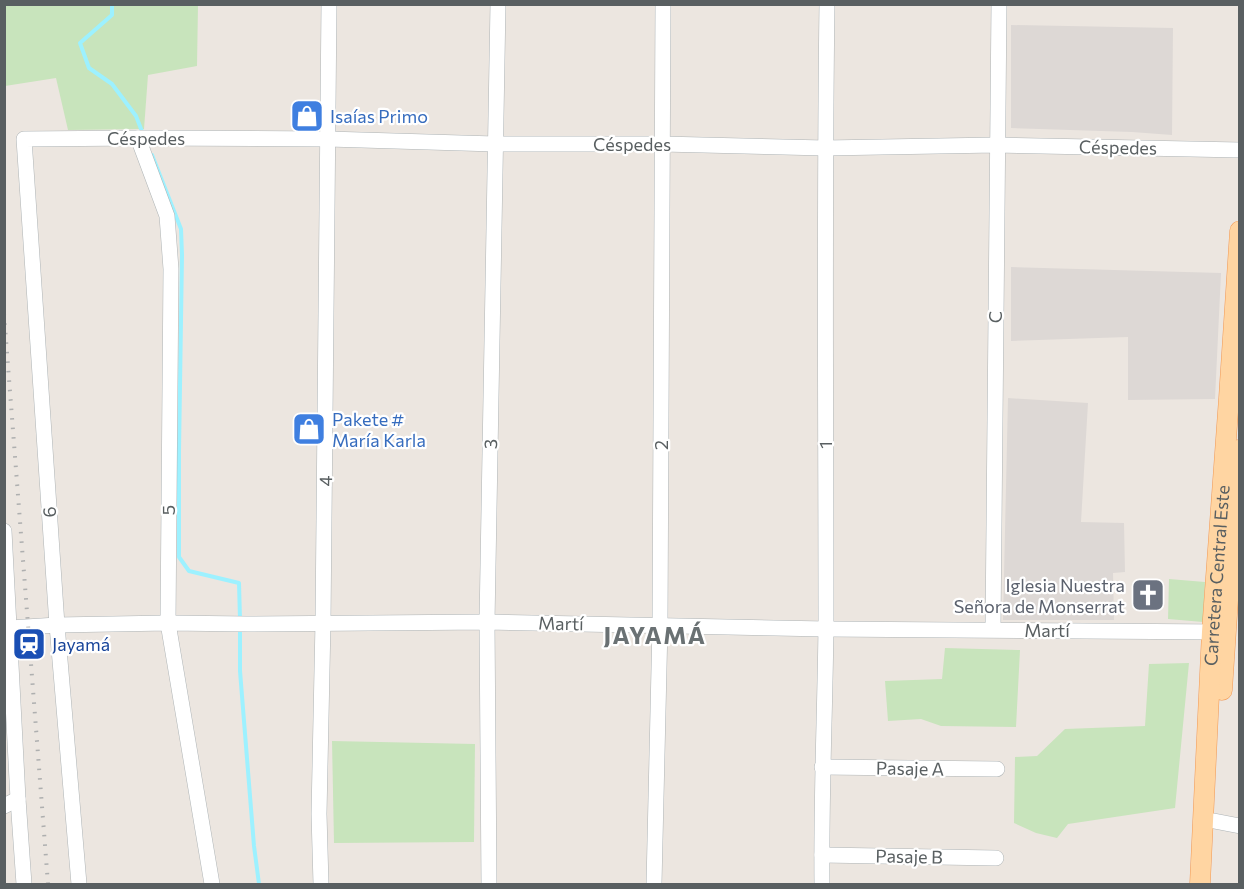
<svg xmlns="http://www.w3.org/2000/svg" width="1244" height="889" font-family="Commissioner,sans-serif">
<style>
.industrial{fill:#ddd8d5}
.green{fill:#c8e4bc}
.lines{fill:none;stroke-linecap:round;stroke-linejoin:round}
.stream{stroke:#9df1ff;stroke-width:4}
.minor-casing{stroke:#aeb4b6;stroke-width:16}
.major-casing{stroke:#f19854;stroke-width:21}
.minor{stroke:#fff;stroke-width:15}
.major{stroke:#ffd5a2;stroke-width:20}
.rail{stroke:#aeafaf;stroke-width:4;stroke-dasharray:1.5 8;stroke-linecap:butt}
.labels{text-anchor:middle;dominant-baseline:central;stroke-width:4.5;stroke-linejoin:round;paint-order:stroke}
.shop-label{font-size:18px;fill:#366cbe;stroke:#fff;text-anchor:start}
.street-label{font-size:18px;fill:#595f61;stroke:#fff}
.worship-label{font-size:18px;fill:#5b616d;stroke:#fff;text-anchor:end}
.transit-label{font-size:18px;fill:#164399;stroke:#fff;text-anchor:start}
.district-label{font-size:24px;font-weight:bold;letter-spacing:1.5px;fill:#6a7173;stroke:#fff}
</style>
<rect width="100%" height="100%" fill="#ece6e0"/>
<!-- industrial -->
<g class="industrial">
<polygon points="1011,25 1173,28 1172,135 1132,132 1011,128"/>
<polygon points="1011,267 1221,273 1215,399 1128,400 1128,337 1011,341"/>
<polygon points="1008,398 1088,403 1081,522 1124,523 1125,572 1113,573 1114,620 1003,620"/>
</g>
<!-- green -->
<g class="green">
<polygon points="5,4 198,5 197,66 148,75 144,129 68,130 56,78 5,86"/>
<polygon points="1169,579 1205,582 1203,622 1168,619"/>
<polygon points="945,648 1020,650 1016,727 941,726 921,719 888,721 885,681 942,679"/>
<polygon points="1189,663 1175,808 1068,824 1057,838 1036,833 1014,823 1015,757 1037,756 1065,729 1145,726 1149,664"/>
<polygon points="332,741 475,744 474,842 334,843"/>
</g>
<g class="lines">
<!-- stream -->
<g class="stream">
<polyline points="112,4 112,15 80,43 89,68 112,84 136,116 143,134"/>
<polyline points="152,155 181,229 182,255 179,451 179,557 189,571 239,583 240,619"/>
<polyline points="240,626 240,671 254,846 259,884"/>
</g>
<defs>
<g id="minor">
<polyline points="138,138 167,216 171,269 168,623 212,884"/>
<polyline points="4,531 18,799 24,884"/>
<polyline points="993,629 999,4"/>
<polyline points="4,631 10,628 57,625 168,623 247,624 487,622 826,629 1222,632"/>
<polyline points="822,767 997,769"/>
<polyline points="4,806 18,799"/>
<polyline points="1214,821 1240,826"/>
<polyline points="822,855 996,858"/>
<polyline points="79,884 57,625 24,139 139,138 328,139 495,144 662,144 825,148 996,145 1240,150"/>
<polyline points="321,884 319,814 323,622 329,4"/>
<polyline points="489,884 487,622 498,4"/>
<polyline points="654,884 660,625 663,4"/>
<path d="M822,884C821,798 825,712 826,626C826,419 824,212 827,4"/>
</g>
<g id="major">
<polyline points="1222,690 1238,450"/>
<path id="s1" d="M1200,884L1212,632L1229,398L1240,231"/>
</g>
</defs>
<!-- minor casing -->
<use href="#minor" class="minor-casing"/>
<!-- major casing -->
<use href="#major" class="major-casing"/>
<!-- minor -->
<use href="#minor" class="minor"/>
<!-- major -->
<use href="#major" class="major"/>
<!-- rail -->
<polyline class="rail" points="4,314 48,884"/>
</g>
<!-- icons -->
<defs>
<symbol id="shop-square" viewBox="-11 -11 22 22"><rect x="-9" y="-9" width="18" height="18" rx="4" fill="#3f7fe0" stroke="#fff"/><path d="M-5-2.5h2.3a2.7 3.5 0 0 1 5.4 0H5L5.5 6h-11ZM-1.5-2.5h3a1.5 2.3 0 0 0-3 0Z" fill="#fff"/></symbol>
<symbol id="church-square" viewBox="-11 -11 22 22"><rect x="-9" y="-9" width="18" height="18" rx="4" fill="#6b7280" stroke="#fff"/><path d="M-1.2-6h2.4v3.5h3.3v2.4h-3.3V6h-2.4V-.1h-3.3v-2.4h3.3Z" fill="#fff"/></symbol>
<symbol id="station-square" viewBox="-11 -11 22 22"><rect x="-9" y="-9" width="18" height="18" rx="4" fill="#1a4fb4" stroke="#fff"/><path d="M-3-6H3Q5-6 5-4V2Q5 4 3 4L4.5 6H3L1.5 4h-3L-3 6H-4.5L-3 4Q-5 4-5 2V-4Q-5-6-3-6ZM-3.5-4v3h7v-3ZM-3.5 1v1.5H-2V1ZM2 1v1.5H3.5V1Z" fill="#fff"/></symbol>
</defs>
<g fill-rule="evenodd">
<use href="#shop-square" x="288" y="97" width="38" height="38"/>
<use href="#shop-square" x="290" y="410" width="38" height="38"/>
<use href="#church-square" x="1129" y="576" width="38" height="38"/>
<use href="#station-square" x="10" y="625" width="38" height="38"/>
</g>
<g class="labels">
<!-- shop labels -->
<g class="shop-label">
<text x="330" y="116">Isaías Primo</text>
<text x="332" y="419">Pakete #<tspan x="332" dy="21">María Karla</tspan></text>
</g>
<!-- street labels -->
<g class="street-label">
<text x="146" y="138">Céspedes</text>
<text x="632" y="144">Céspedes</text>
<text transform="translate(1118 147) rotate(1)">Céspedes</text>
<text transform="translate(995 317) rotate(-90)">C</text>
<text transform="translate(490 444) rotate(-89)">3</text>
<text transform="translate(661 445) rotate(-90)">2</text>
<text transform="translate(825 445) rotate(-90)">1</text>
<text transform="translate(325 481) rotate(-89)">4</text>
<text transform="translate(168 510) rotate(-90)">5</text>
<text transform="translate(49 512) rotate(-94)">6</text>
<text stroke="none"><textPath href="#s1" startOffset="309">Carretera Central Este</textPath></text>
<text transform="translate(561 623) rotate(1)">Martí</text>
<text x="1047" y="630">Martí</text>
<text transform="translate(910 768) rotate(1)">Pasaje A</text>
<text transform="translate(909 856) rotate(1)">Pasaje B</text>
</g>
<!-- worship labels -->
<g class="worship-label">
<text x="1125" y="585">Iglesia Nuestra<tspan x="1125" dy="21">Señora de Monserrat</tspan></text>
</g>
<!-- transit labels -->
<g class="transit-label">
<text x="52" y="644">Jayamá</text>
</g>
<!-- district labels -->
<g class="district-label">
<text x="655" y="634">JAYAMÁ</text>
</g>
</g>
<!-- border -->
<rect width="1244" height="889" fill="none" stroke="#595f61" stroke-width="12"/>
</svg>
